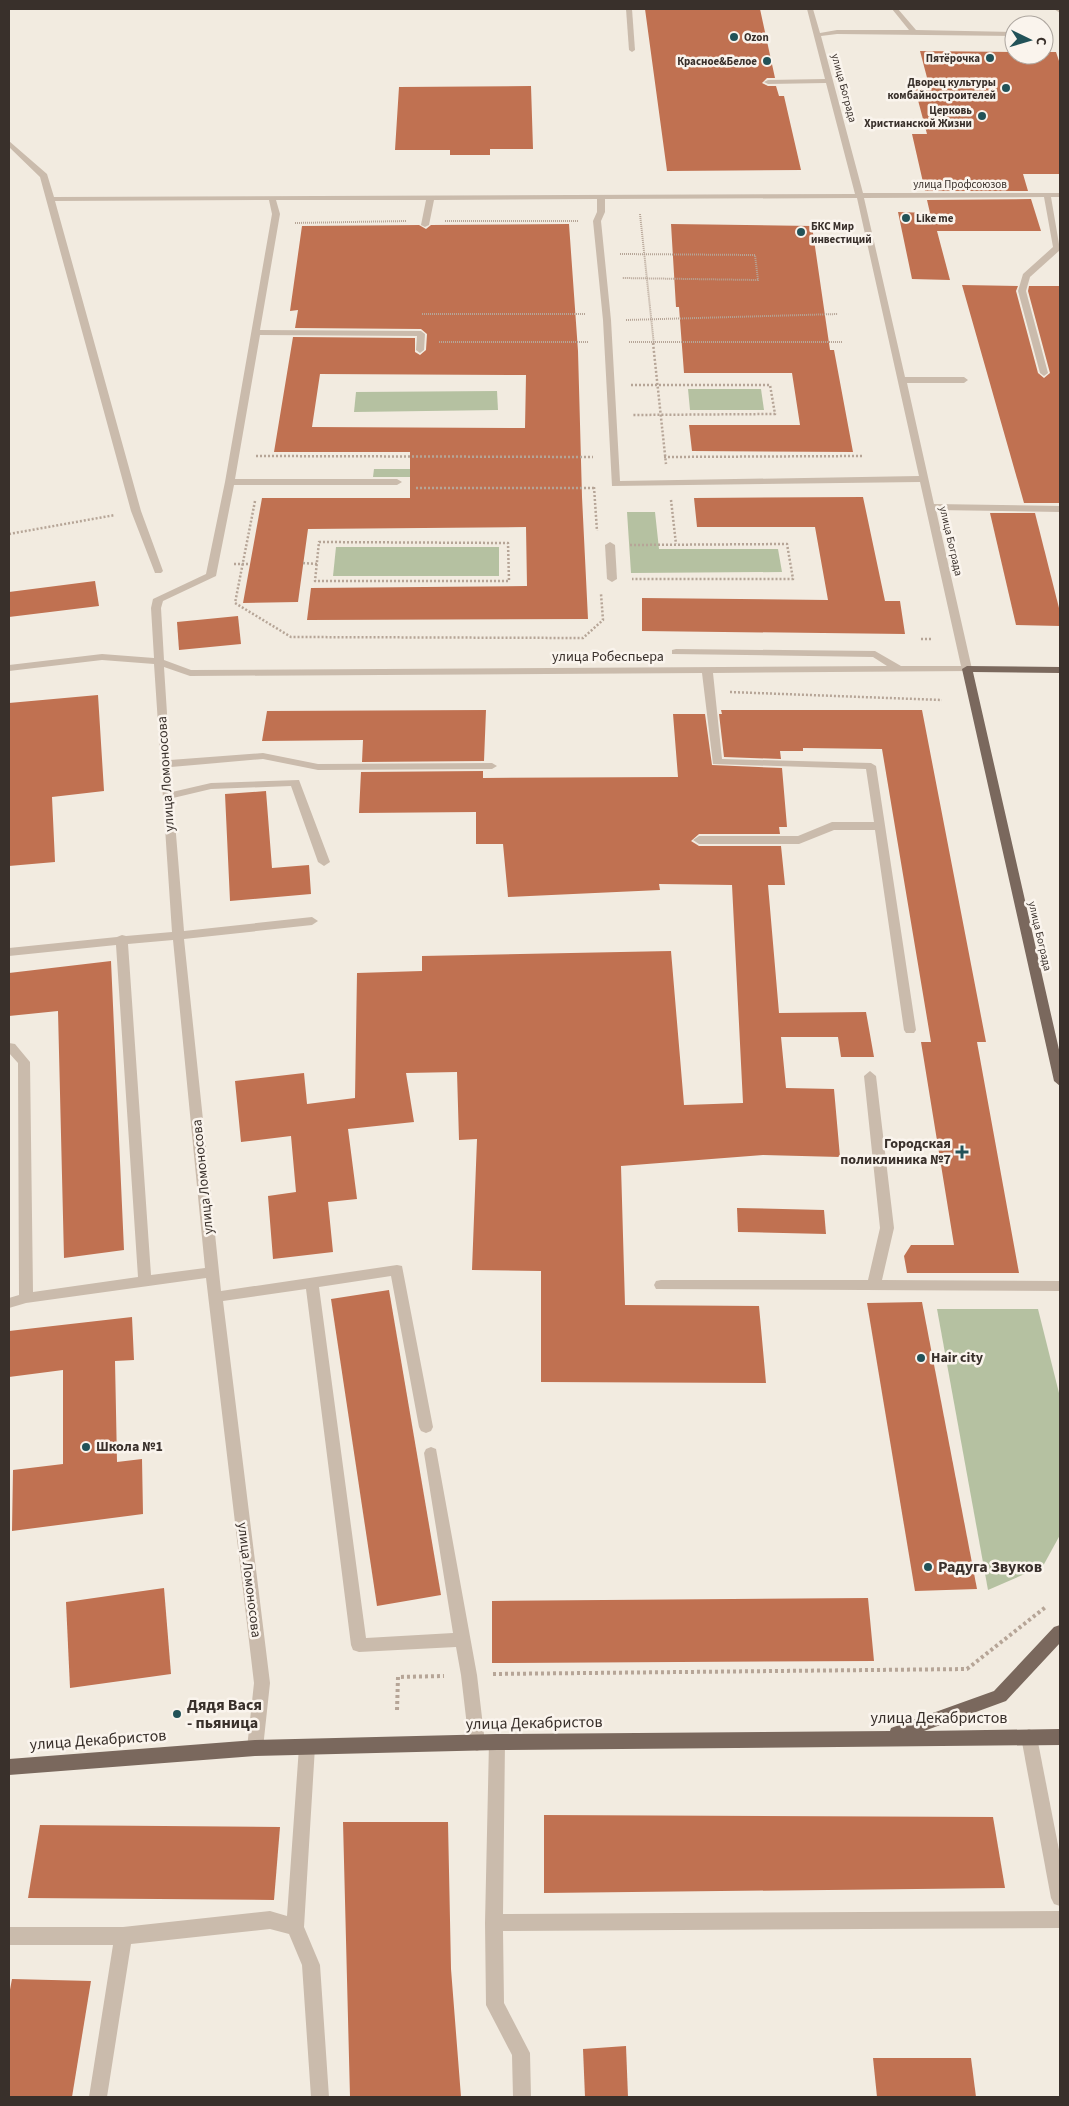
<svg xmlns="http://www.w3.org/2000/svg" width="1069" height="2106" font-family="'Source Sans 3',sans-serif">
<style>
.green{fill:#b5c1a1}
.building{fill:#c07151;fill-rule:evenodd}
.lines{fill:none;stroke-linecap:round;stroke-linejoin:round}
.path-far2{stroke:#b6a597;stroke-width:2;stroke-dasharray:1 1;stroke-linecap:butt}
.path-far1{stroke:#b6a597;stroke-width:2.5;stroke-dasharray:2 2;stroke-linecap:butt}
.path{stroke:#b6a597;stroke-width:4;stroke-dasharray:3 3;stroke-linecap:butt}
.minor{fill:#cabbac;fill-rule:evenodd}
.major{fill:#7a685d;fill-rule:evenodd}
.poi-dot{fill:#225258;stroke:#faf4ed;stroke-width:2}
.labels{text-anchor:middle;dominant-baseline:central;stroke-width:5;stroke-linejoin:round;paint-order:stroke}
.far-poi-label{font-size:11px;font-weight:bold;fill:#39302b;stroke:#faf4ed;text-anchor:end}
.far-street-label{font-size:11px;fill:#39302b;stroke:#faf4ed}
.street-label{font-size:14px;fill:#39302b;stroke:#faf4ed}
.poi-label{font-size:14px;font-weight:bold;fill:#39302b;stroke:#faf4ed;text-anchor:start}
.near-poi-label{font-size:16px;font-weight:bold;fill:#39302b;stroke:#faf4ed;text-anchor:start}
.near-street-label{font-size:16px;fill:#39302b;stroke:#faf4ed}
</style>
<rect width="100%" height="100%" fill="#f2ebe0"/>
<!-- green -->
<g class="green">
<polygon points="688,389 761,389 764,410 690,410"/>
<polygon points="497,391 498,410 354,412 356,392"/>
<polygon points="374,469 417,469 417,477 373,477"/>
<polygon points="627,512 655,512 659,549 778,549 782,572 631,573"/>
<polygon points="336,547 499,547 499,576 333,576"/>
<polygon points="937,1309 1038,1309 1060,1397 1060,1535 1043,1566 988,1590"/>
</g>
<!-- building -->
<g class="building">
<polygon points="645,9 760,9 775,78 767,78 762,83 768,86 776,86 779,96 784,96 801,170 667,171"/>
<polygon points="920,51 1014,52 1014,55 1044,55 1044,52 1056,52 1060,64 1060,174 1023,174 1028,191 925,191 912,134 927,134 915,89 930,89"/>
<polygon points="531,86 533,149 490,149 490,155 450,155 450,150 395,150 399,87"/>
<polygon points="1031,199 1041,231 937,231 950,280 912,279 898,212 930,213 927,200"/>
<path d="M569,224L578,351L582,497L588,619L307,620L311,588L527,586L526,527L308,529L298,602L243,603L262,498H410V452H274L293,337L415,338V352L420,355L426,350L427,334L421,329L295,328L298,310L290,311L302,226L419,225L426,229L431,225ZM320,374L526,375L525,428L312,427Z"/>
<polygon points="671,224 812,226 830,350 834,350 853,452 692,451 689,425 800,425 792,373 684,373 679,307 676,307"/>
<polygon points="962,285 1018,286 1016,291 1038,373 1044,378 1050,373 1028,291 1029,286 1060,286 1060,503 1024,503"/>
<polygon points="863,497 885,601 900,601 905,634 642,631 642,598 828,600 815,527 697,527 694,498"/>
<polygon points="990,513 1035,513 1060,612 1060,626 1016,625"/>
<polygon points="95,581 99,606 9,617 9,592"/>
<polygon points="238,616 241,644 179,650 177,622"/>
<polygon points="98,695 104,791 52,797 55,862 9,866 9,703"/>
<polygon points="486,710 484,761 362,762 363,740 262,741 267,711"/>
<polygon points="721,710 922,710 986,1042 977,1042 1019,1273 907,1273 904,1256 911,1245 954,1245 921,1042 931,1042 882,749 803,748 803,751 780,751 781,759 724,757 719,714 722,714"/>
<polygon points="673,714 705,714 712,765 782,768 787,827 779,827 780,834 699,834 691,841 699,846 781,846 785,885 768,885 779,1013 866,1012 874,1057 841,1057 838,1037 781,1037 786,1088 834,1089 840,1157 763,1155 621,1166 625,1305 759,1306 766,1383 541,1382 541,1271 472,1270 477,1139 459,1140 457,1072 406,1073 414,1122 348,1129 357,1199 328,1202 333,1252 273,1259 268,1196 296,1192 291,1136 241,1142 235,1081 304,1073 307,1104 355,1098 357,973 422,971 422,956 671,951 684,1105 743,1103 732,885 659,884 660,890 508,897 503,844 476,844 476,812 359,813 361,772 483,771 483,778 678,777"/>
<polygon points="266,791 272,868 309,865 311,894 230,901 225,794"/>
<polygon points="111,961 124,1250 64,1258 58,1011 9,1016 9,973"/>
<polygon points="737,1208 824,1210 826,1234 738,1232"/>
<polygon points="389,1290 441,1595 377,1606 331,1299"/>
<polygon points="922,1302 977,1589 915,1591 867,1303"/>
<polygon points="132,1317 134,1360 115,1361 117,1462 142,1459 143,1514 12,1531 13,1470 63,1464 63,1370 9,1377 9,1331"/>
<polygon points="164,1588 171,1674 70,1688 66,1602"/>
<polygon points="868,1598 874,1661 492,1663 492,1601"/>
<polygon points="544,1815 993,1817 1005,1888 544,1893"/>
<polygon points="343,1822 448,1822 451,1969 461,2097 350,2097"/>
<polygon points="40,1825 280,1827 274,1900 28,1898"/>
<polygon points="12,1979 91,1981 72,2097 9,2097 9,1995"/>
<polygon points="626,2046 628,2097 585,2097 583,2049"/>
<polygon points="873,2058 971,2058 976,2097 877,2097"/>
</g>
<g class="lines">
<!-- path-far2 -->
<g class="path-far2">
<polyline points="640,214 654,345"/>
<polyline points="445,221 579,221"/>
<polyline points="295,223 406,221"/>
<polyline points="620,254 755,255 758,280 622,278"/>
<polyline points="422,314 586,314"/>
<polyline points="626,320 838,314"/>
<polyline points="439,342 588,342"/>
<polyline points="629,342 843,342"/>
</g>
<!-- path-far1 -->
<g class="path-far1">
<polyline points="653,343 666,464"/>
<polyline points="631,385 770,385 775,414 632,415"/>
<polyline points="256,456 593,457"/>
<polyline points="664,457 863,456"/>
<polyline points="594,487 597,531"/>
<polyline points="416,488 594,488"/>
<polyline points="671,500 676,544"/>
<polyline points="255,501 235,603 291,637 583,638 603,620 601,594"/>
<polyline points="9,534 115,515"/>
<polygon points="319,542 508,543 509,581 315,581"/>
<polyline points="630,545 787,544 793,579 632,579"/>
<polyline points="303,563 317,564"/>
<polyline points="234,564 250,564"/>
<polyline points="921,639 931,639"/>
<polyline points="730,692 942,700"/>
</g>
<!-- path -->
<g class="path">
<polyline points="493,1674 967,1669 1047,1606"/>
<polyline points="397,1710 398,1677 444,1676"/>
</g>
<!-- minor -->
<g class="minor">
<polygon points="626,9 632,9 635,50 632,52 629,50"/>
<path d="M807,9H813L820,33L837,30H909L892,9H898L916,30L1014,32V36L837,34L821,36L863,193H1060V197H1051L1060,250L1030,277L1026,291L1048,373L1044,376L1040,373L1018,291L1023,274L1053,247L1044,197L864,198L905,377H964L968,380L964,383H907L934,504L1060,506V512L936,510L972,669L971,671L713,673L722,759L871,763L876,766L916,1030L914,1033H906L904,1030L875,830H834L799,844H699L693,840L699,836H798L832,822H874L866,769L713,764L702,673L190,676L164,667L170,760L263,753L318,764L492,763L497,766L492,769L318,770L263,759L171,767L172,792L211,783L299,780L330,862L324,866L318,862L291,786L211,789L173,798L184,931L312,917L318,921L312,925L184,939L221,1291L397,1265L402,1266L433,1427L431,1431L426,1433L421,1431L419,1427L391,1276L319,1287L366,1638L453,1633L424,1453L426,1449L431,1447L436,1449L477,1675L485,1743L483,1748L477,1751L471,1748L469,1743L461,1675L456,1647L359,1652L353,1650L351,1645L306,1289L223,1301L270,1683L263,1748L261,1753L255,1756L249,1753L247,1748L254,1683L206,1278L26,1303L9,1308V1298L19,1295L18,1063L9,1053V1043L15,1044L30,1062L33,1292L138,1277L116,945L9,956V948L117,937L122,935L126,936L172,932L154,664L102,660L9,671V665L102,654L154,658L151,608L153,599L206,574L225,482L272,214L269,200L55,201L141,511L163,571L161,573H155L131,511L40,177L9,147V141L47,174L54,197L855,194L826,83L768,84L764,82L768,80L825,79ZM857,198L919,476L620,481L611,320L601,221L605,212V199ZM597,199V212L593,221L603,320L612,486L920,482L961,666H901L875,651L676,649L672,650V654L873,657L887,666L191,670L164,660L161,608L163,601L216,576L234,485H397L402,482L397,479H235L260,335L417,336L416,350L420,353L424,350L425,334L421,331L260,330L280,214L276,200H426L421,225L425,227L429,225L434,200ZM173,940L205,1268L151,1275L128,944Z"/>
<polygon points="1054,9 1060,9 1060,13"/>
<polygon points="610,542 615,545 617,579 612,582 607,579 605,545"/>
<polygon points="870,1071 876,1076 894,1228 882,1280 1060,1281 1060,1291 656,1289 654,1285 656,1281 661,1280 868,1280 880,1228 864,1076"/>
<polygon points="1029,1729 1035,1732 1037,1737 1060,1855 1060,1906 1054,1904 1051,1898 1021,1737 1023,1732"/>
<polygon points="497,1734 503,1737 505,1742 503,1914 1060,1911 1060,1928 503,1931 504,2003 530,2053 531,2097 513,2097 512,2055 486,2005 485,1923 489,1742 491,1737"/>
<polygon points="307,1739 313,1742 315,1747 304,1927 320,1965 329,2097 311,2097 302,1965 289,1934 270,1929 131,1944 107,2097 89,2097 113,1945 9,1945 9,1927 123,1927 270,1911 287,1916 299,1747 301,1742"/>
</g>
<!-- major -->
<g class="major">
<polygon points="967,666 1060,667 1060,673 973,672 1060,1054 1060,1086 1054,1081 962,669"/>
<polygon points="1060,1625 1060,1643 1006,1701 924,1731 1060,1729 1060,1745 497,1750 255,1756 9,1775 9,1759 255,1740 497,1734 890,1731 891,1728 994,1691 1054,1627"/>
</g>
</g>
<!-- markers -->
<g class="poi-dot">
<circle cx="734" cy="37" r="5"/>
<circle cx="990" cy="58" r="5"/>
<circle cx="767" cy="61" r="5"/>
<circle cx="1006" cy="88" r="5"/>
<circle cx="982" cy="116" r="5"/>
<circle cx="906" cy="218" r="5"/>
<circle cx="801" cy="232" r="5"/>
<path d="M959.5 1144.5h5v5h5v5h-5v5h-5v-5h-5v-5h5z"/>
<circle cx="921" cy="1358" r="5"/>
<circle cx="86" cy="1447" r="5"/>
<circle cx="928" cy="1567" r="5"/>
<circle cx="177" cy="1714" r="5"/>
</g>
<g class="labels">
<!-- far-poi labels -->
<g class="far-poi-label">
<text x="744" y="37" text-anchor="start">Ozon</text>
<text x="980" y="58">Пятёрочка</text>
<text x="757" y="61">Красное&amp;Белое</text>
<text x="996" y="82">Дворец культуры<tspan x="996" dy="13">комбайностроителей</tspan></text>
<text x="972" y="110">Церковь<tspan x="972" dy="13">Христианской Жизни</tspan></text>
<text x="916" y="218" text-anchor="start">Like me</text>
<text x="811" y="226" text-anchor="start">БКС Мир<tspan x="811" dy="13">инвестиций</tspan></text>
</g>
<!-- far-street labels -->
<g class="far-street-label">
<text transform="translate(844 88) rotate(75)">улица Бограда</text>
<text x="960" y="184">улица Профсоюзов</text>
<text transform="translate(951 541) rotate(77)">улица Бограда</text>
<text transform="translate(1040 936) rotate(77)">улица Бограда</text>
</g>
<!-- street labels -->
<g class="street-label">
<text x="608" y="657">улица Робеспьера</text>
<text transform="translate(166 774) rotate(-94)">улица Ломоносова</text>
<text transform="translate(203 1177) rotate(-96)">улица Ломоносова</text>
<text transform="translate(249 1580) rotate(83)">улица Ломоносова</text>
</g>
<!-- poi labels -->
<g class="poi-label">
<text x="951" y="1144" text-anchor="end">Городская<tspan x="951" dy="16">поликлиника №7</tspan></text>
<text x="931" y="1358">Hair city</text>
<text x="96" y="1447">Школа №1</text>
</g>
<!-- near-poi labels -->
<g class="near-poi-label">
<text x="938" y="1567">Радуга Звуков</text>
<text x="187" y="1705">Дядя Вася<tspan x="187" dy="18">- пьяница</tspan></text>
</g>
<!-- near-street labels -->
<g class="near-street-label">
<text x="939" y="1718">улица Декабристов</text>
<text transform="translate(534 1723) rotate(-1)">улица Декабристов</text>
<text transform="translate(98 1740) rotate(-4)">улица Декабристов</text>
</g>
</g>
<!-- border -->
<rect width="1069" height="2106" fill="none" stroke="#39302b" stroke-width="20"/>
<!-- north arrow -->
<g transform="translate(1029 40) rotate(95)"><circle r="24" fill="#faf4ed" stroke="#ada69f"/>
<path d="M0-4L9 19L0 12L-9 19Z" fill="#225258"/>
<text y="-8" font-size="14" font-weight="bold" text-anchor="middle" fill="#39302b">С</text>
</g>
</svg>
